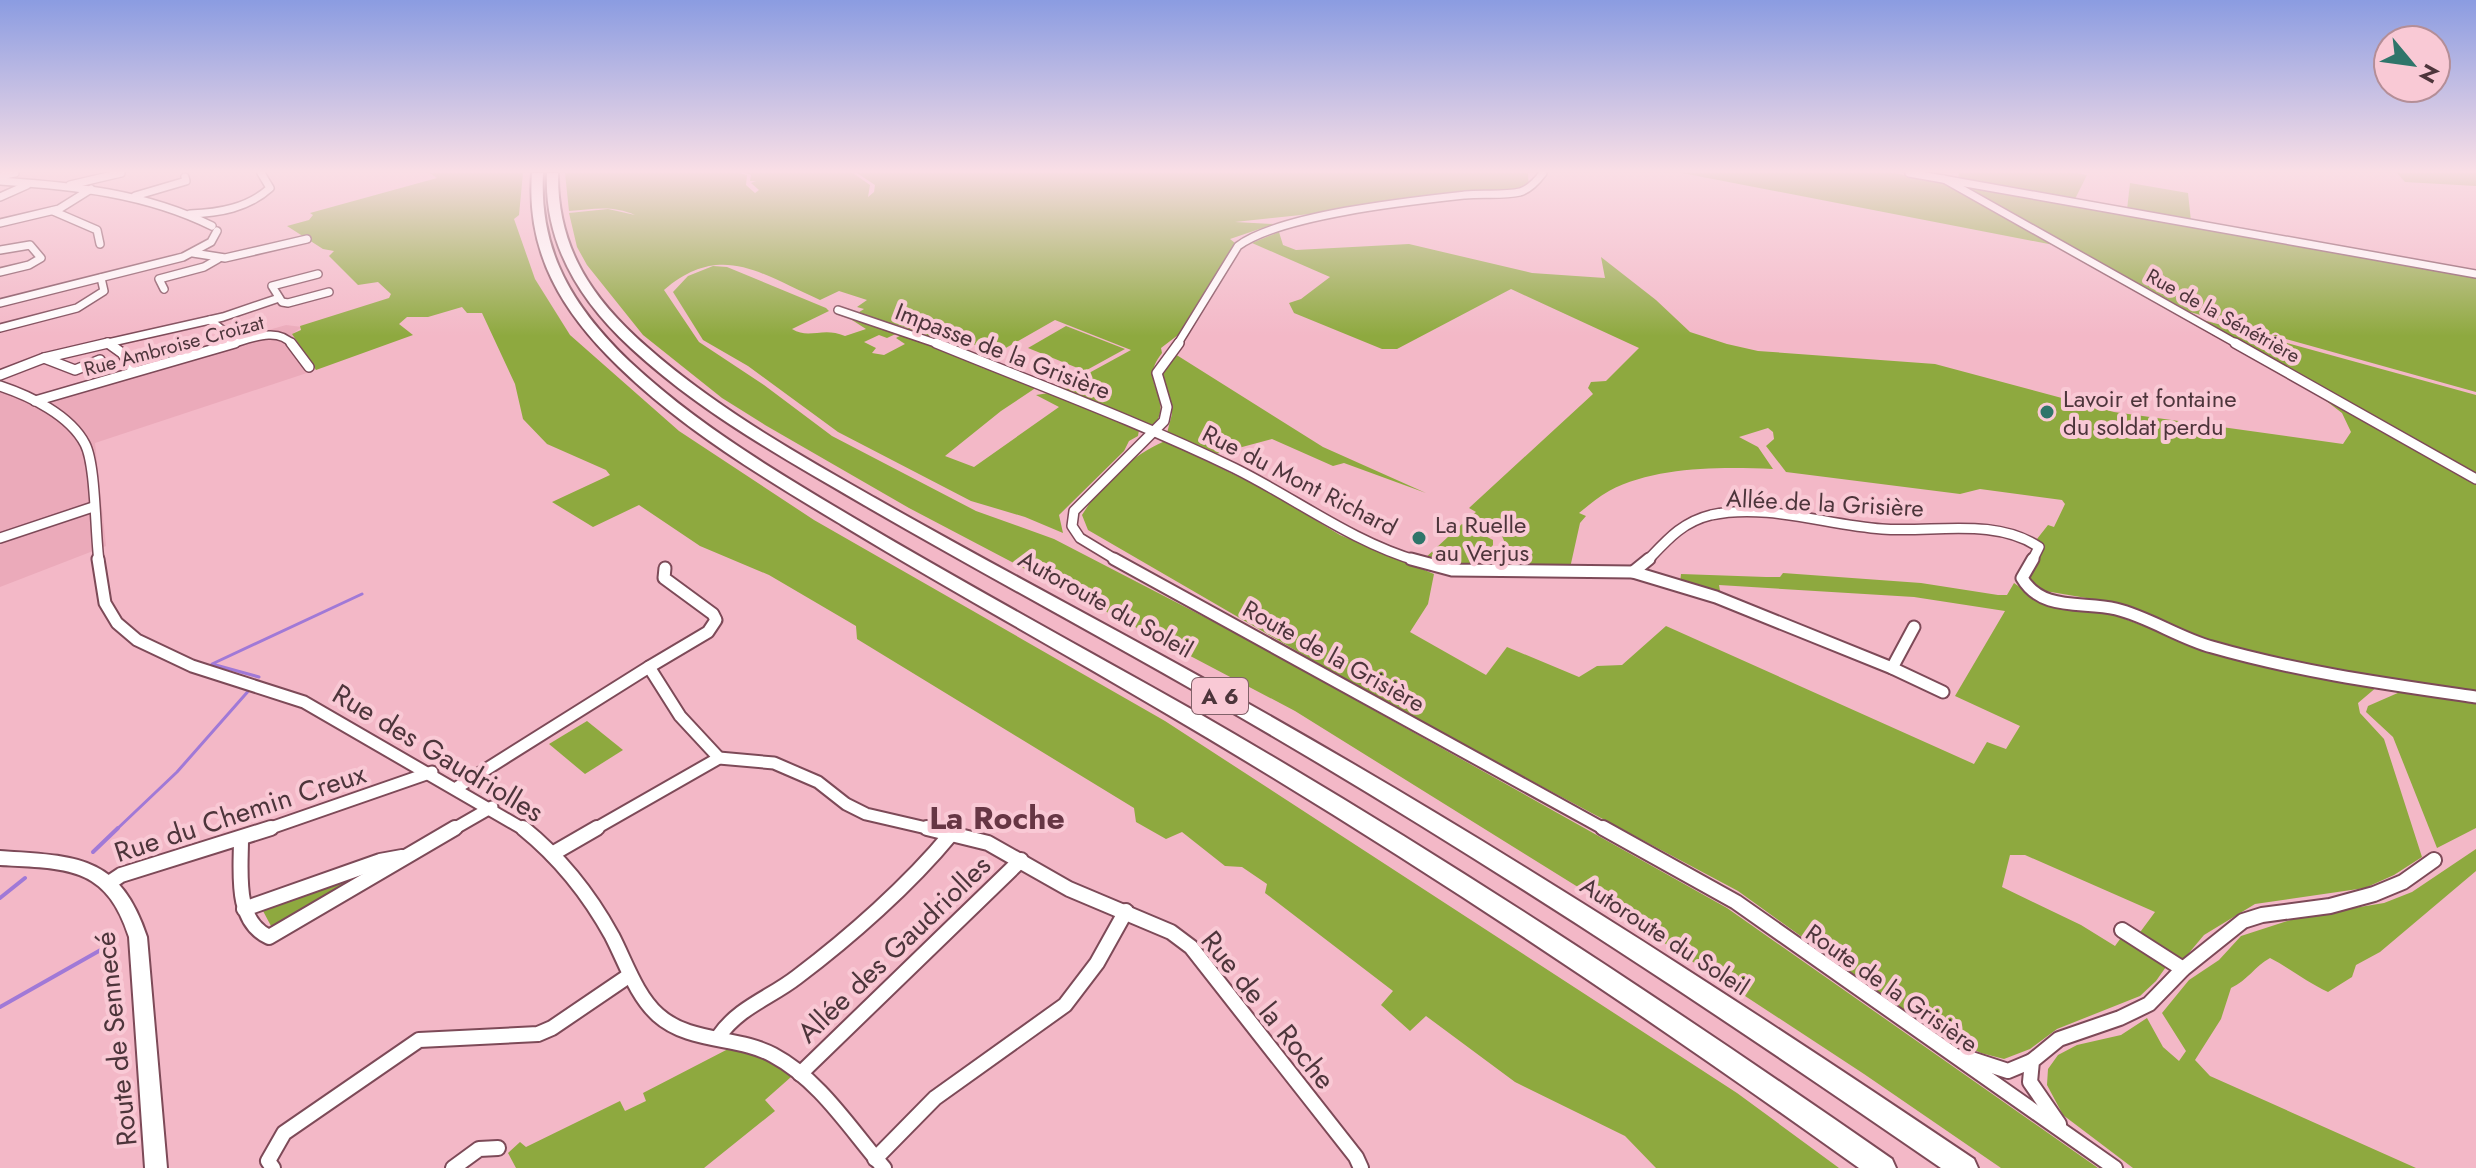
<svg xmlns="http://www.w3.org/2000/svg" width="2476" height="1168" font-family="Jost,sans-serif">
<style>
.built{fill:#ebaaba}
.green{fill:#8ea93f}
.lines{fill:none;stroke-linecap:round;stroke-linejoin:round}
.stream-far1{stroke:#a079d7;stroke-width:3}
.stream{stroke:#a079d7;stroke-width:4}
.street-far3-casing{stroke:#7d4a58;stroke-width:10}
.street-far2-casing{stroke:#7d4a58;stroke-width:12}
.street-far1-casing{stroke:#7d4a58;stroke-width:15}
.street-casing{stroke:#7d4a58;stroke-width:18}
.secondary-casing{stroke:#7d4a58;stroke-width:4}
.highway-casing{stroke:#7d4a58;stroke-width:4}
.street-far3{stroke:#fff;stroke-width:7}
.street-far2{stroke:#fff;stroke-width:9}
.street-far1{stroke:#fff;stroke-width:11}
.street{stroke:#fff;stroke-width:14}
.secondary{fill:#fff;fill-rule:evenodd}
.highway{fill:#fff;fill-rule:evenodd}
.poi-dot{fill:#2f756a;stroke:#f9c9d5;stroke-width:3}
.labels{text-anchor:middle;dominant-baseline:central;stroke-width:8;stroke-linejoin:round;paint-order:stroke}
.far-street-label{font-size:20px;fill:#4d353b;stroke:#f9c9d5}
.shield{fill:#f9c9d5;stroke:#816169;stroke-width:2}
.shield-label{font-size:22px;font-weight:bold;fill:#4d353b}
.street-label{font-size:24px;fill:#4d353b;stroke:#f9c9d5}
.poi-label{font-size:24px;fill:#4d353b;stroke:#f9c9d5;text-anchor:start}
.near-street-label{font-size:28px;fill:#4d353b;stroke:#f9c9d5}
.near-neighbourhood-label{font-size:32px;font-weight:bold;fill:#663644;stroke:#f9c9d5}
</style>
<rect width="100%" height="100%" fill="#f3b8c7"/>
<!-- built -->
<polygon class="built" points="286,325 302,327 292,334 316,370 95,443 106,546 0,587 0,392 27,400"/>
<!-- green -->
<g class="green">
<polygon points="430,173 523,173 519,215 514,219 535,279 570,335 679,431 814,520 1165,721 1737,1093 1839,1168 1656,1168 1625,1136 1515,1082 1426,1016 1410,1031 1381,1005 1393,991 1265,893 1267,884 1242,867 1225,866 1182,832 1166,839 1136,822 1134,808 857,639 856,626 769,575 700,546 639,505 593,527 552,502 610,475 606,470 547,444 523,419 515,384 482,313 467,313 462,307 428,317 407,317 399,324 413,335 316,370 292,334 301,330 300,326 389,298 391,294 378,282 358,285 329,256 334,251 323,249 287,226 309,220 313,215 310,213 437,178"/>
<path d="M565,173H739L747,175L746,185L755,193L759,190L751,183L756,181H750L751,175L745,173H853L870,185L868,197L874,192L875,185L857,173H1528L1529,191L1235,222L1274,224L1230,239L1235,243L1178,335L1161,348L1162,353C1136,385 1176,397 1153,427L1058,390L1131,350L1055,320L997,353L962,340L950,346L904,327L856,314L864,309L857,307L867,300L839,291L820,300C761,274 721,241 664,290L699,342L764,385L832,436L976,511L1054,539L1247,639L1727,908L2098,1168H2001L1864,1074L1594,897L1295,711L909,508L765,425L722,398L643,335L587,265L577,247L569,213L608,209L635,215C613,205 593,209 569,211Z"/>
<polygon points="1682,173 1894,173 1943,182 2054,245"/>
<polygon points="1959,173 2077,173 2087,175 2074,201 1958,180"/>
<polygon points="2397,173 2476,173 2476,186 2405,182"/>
<polygon points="2130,183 2188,193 2191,221 2127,210"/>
<polygon points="1965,185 2476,278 2476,392 2172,307 1960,186"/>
<path d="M1279,232L1283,245L1296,250L1409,244L1532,273L1605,278L1601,257L1656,300L1690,332L1727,344L1758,351L1935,364L2114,412L2343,444L2351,432L2342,413L2312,390L2476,482V691L2397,681L2241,651L2195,637L2116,603L2039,590L2028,580L2044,547L2037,539L2048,525L2054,527L2065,504L2062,500L1980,489L1960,494L1786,472L1766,446L1774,439L1773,432L1768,428L1739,437L1758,447L1773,469C1721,467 1656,466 1609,491C1598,497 1588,506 1579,513L1586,516L1580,523L1570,568L1488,567L1506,545L1501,534L1467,519L1476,512L1469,508L1593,394L1588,388L1591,382L1606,381L1639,348L1511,289L1397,349H1382L1294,313L1289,303L1301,299L1330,277L1252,243Z"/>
<path d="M713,266L727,267L826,308L829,311L792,329C810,340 822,326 845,336L866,329L852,320L855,319L900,332L887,338L879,335L864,342L876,348L872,353L884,355L905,344L896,338L905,333L985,369L991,368L1037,387L1001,411L945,456L974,467L1059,407L1036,395L1049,393L1139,430L1138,436L1129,441L1124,451L1059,515L1063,533L1025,517L971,501L838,432L748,366L703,340L673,292L688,276Z"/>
<polygon points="2203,320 2476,395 2476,475 2201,323"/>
<polygon points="1066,326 1125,349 1085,371 1028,348"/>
<polygon points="1175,354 1323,447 1426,493 1344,463 1333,466 1272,439 1216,454 1167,433 1172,414 1162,378 1163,370"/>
<path d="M1165,441L1266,490L1340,535L1434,574L1428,604L1410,632L1486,675L1507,647L1579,677L1597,666L1622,665L1666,626L1974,764L1987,742L2006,749L2020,726L1955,696L2005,611L1914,597L1719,585L1721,597L1680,583L1681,574L1766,577H1780L1783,573L1921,583L1998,595H2007L2014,583L2038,600L2104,611L2212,652L2378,686L2358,703L2360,713L2384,739L2422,857L2394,875L2365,888L2255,904L2204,935L2183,960L2138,935L2155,912L2025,855H2010L2002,887L2081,925L2115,946L2123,935L2168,964L2156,981L2140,996L2057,1029L2030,1049L2004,1059L1981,1053L1933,1031L1738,891L1402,712L1088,530L1082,515C1102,483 1131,456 1165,441Z"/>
<path d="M1462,524L1493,540V545C1469,574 1456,565 1423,560Z"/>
<polygon points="2400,692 2476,701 2476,828 2437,848 2393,737 2366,712 2368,706"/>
<polygon points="587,721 623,750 585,774 549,744"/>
<path d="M2476,849V871L2380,952L2356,965L2352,977L2328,992C2307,982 2291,969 2270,958C2254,967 2248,980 2231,988L2221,1019L2195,1060L2210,1076L2416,1168H2133L2063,1115L2047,1085L2048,1069L2058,1055L2077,1045L2121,1035L2147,1018L2163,1047L2179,1061L2186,1051L2162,1013L2189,980L2219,960L2241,936L2300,917L2384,903L2412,892Z"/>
<polygon points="371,870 273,930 265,931 271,926 262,909"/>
<polygon points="730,1048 775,1063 791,1077 765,1100 775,1111 704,1168 516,1168 508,1153 520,1142 526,1147 620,1101 625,1111 646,1101 643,1093"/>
</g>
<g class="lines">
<!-- stream-far1 -->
<g class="stream-far1">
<polyline points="259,677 212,664 362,594"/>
<polyline points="116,830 177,772 251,688"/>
</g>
<!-- stream -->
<g class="stream">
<polyline points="93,852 118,828"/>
<polyline points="0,898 25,878"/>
<polyline points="0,1007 113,943"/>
</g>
<defs>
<g id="street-far3">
<polyline points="1909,173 2476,274"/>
<polyline points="0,176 15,173"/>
<polyline points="1944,179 2239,345"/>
<path d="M0,181C74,186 145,193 212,226"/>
<polyline points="70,185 121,173"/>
<polyline points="135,196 186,181 185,177"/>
<polyline points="0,197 27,185"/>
<polyline points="53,211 97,230 100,244"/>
<path d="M190,214C219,213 248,208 270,188L261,173"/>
<polyline points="0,223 59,209 91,189"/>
<polyline points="0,250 30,245 41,258 29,265 0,272"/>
<polyline points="193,253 225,258 307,239"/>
<polyline points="318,274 272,286 282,302 288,303 329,292"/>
<polyline points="164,289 159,279 204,267 218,259"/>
<polyline points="0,303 183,257 211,242 217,231"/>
<polyline points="838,310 941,345"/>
<polyline points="210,320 231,337"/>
<polyline points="0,328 77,308 104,291 101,278"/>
<polyline points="107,343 111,345"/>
<polyline points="99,345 223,317 279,298"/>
<path d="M228,345C248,340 277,325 293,345"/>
<path d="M1177,345L1238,246C1280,215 1410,201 1465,195C1482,193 1503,196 1520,192C1530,189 1537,181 1543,173"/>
</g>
<g id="street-far2">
<polyline points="108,343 122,353 131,367"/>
<polyline points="291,343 309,367"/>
<path d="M936,343C1036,384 1137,421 1234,468C1295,498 1352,542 1418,561"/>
<polyline points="2235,343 2476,479"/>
<polyline points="44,358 75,370 100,360"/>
<polyline points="0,375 44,358 108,343"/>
<path d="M0,386C30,396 70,415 85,444C96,465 95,533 99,561"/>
<polyline points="35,401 235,343"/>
<polyline points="0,538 93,507"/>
<polyline points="1118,561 1080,538 1072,526 1074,511 1164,421 1167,407 1157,373 1179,343"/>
<path d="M1647,561C1667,540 1682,522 1711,515C1767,503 1826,525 1882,529C1933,533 1994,517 2039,547L2032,561"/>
</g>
<g id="street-far1">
<polyline points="98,559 105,603 117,623 137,640 192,666 304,702 525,830"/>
<polyline points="1114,559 1606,830"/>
<polyline points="1411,559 1452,570 1633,572 1716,597 1892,668 1943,692"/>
<path d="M2033,559L2022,578C2042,612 2083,601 2116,609C2149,617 2179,638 2212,647C2299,672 2387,684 2476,697"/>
<polyline points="1633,572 1649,559"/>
<polyline points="649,667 708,632 716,620 713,614 664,578 665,568"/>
<polyline points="1892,668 1914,627"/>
<polyline points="458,787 649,667 680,716 719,758"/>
<polyline points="265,830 432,772"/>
<polyline points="452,830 492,807"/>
<polyline points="593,830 719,758 774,763 818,782 846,804 866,814 935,830"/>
</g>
<g id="street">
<path d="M523,828C559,857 590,896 612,936C626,963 636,995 658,1015C689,1043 738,1036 773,1055C820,1080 850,1129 884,1168"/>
<polyline points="927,828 988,843 1069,889 1171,932 1191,947 1356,1157 1361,1168"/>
<polyline points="1603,828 1736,902 2115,1168"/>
<path d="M241,839C241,872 234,921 269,937L455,828"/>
<polyline points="552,854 597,828"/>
<polyline points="109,883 121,875 271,828"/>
<polyline points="244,909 380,861 402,857"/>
<polyline points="2122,930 2183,969"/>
<path d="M719,1036C739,1007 770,998 797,977C850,937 909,885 951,834"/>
<polyline points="1962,1056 2008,1071 2032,1061"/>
<polyline points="800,1074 1021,860"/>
<polyline points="2059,1124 2030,1082 2032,1061 2059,1039 2120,1018 2149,1004 2183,969 2243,921 2262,915 2330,906 2374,894 2403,882 2434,860"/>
<polyline points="875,1159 935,1098 1065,1005 1097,963 1126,911"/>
<polyline points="273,1168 268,1161 284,1133 419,1040 538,1034 552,1028 630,975"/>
<polyline points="453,1168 479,1149 498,1148"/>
</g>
<path id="secondary" d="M0,851C77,856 120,855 147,937L167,1168H145L129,937C106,865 66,869 0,865Z"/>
<g id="highway">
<path d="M532,173H543C539,252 573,307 629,361C696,424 775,471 854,518C967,585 1083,648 1198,713C1436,850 1666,1002 1892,1159L1896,1168H1859C1634,1007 1405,854 1167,714C1059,650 949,590 842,525C764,478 685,431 619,367C563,313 526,254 532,173Z"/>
<path d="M547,173H558C557,248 592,299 647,347C716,408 796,453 875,498C991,564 1108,625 1224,690C1482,834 1729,994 1974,1159L1978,1168H1941C1702,1003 1460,843 1209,699C1094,633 978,571 864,505C783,458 700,412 631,348C580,301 544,244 547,173Z"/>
</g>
</defs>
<!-- street-far3 casing -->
<use href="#street-far3" class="street-far3-casing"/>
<!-- street-far2 casing -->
<use href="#street-far2" class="street-far2-casing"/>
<!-- street-far1 casing -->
<use href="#street-far1" class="street-far1-casing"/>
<!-- street casing -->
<use href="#street" class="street-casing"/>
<!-- secondary casing -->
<use href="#secondary" class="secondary-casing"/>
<!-- highway casing -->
<use href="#highway" class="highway-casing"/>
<!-- street-far3 -->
<use href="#street-far3" class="street-far3"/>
<!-- street-far2 -->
<use href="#street-far2" class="street-far2"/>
<!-- street-far1 -->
<use href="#street-far1" class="street-far1"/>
<!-- street -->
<use href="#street" class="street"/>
<!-- secondary -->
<use href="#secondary" class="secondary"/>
<!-- highway -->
<use href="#highway" class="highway"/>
</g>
<!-- sky -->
<linearGradient id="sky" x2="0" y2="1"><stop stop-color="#8b9ce1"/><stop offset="0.51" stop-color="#fadfe6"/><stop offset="1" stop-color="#fadfe6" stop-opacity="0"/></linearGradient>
<rect width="2476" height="336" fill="url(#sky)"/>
<!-- markers -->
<g class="poi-dot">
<circle cx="2047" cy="412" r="8"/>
<circle cx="1419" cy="538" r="8"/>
</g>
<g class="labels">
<!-- far-street labels -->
<g class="far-street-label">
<text transform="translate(2223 316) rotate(29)">Rue de la Sénétrière</text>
<text transform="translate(174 346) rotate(-15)">Rue Ambroise Croizat</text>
</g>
<!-- shield labels -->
<rect class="shield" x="1192" y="678" width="56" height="36" rx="6"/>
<g class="shield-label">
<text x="1220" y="696">A 6</text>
</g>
<!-- street labels -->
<g class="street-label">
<text transform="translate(1003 351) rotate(21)">Impasse de la Grisière</text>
<text transform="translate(1300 480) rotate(27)">Rue du Mont Richard</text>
<text transform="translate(1825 503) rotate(3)">Allée de la Grisière</text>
<text transform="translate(1106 604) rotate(29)">Autoroute du Soleil</text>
<text transform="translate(1334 656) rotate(29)">Route de la Grisière</text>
<text transform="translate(1665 936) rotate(33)">Autoroute du Soleil</text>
<text transform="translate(1892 988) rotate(35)">Route de la Grisière</text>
</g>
<!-- poi labels -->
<g class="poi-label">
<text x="2063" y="398">Lavoir et fontaine<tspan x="2063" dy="28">du soldat perdu</tspan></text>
<text x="1435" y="524">La Ruelle<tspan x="1435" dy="28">au Verjus</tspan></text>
</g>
<!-- near-street labels -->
<g class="near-street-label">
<text transform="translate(438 753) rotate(31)">Rue des Gaudriolles</text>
<text transform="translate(240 813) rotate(-18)">Rue du Chemin Creux</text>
<text transform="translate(894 949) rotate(-44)">Allée des Gaudriolles</text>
<text transform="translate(1268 1010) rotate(51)">Rue de la Roche</text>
<text transform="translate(116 1039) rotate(-96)">Route de Sennecé</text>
</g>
<!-- near-neighbourhood labels -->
<g class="near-neighbourhood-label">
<text x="997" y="818">La Roche</text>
</g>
</g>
<!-- north arrow -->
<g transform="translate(2412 64) rotate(119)"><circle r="38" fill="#f9c9d5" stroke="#b48e97" stroke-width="2"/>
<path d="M0-6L14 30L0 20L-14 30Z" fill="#2f756a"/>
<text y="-12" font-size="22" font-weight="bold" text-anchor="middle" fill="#4d353b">N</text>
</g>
</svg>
